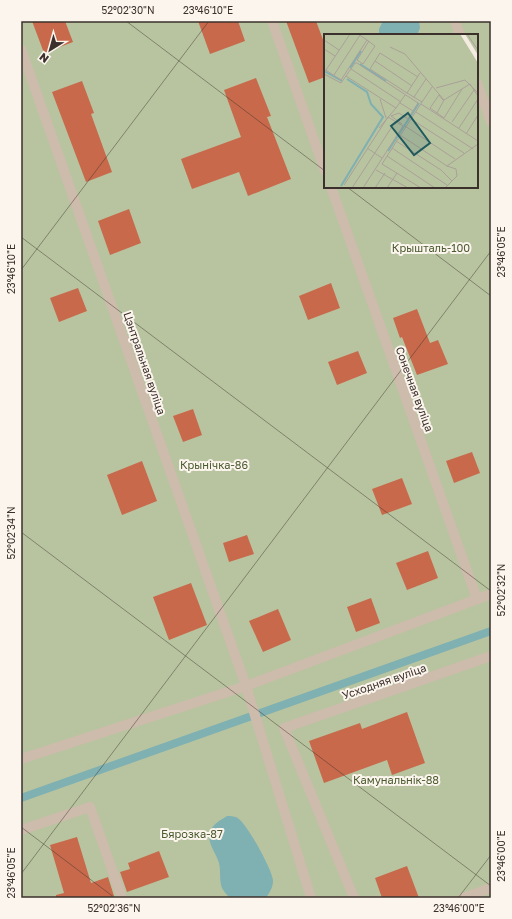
<svg xmlns="http://www.w3.org/2000/svg" width="512" height="919" font-family="'Golos Text',sans-serif">
<style>
.green{fill:#b8c4a0;fill-rule:evenodd}
.water{fill:#7fb0b2}
.lines{fill:none;stroke-linecap:round;stroke-linejoin:round}
.stream{stroke:#7fb0b2;stroke-width:8}
.building{fill:#c8694b}
.minor{stroke:#cdbbac;stroke-width:10}
.ticks{fill:none;stroke:#3b302b;stroke-width:1;stroke-opacity:0.45}
.labels{text-anchor:middle;dominant-baseline:central;stroke-width:4;stroke-linejoin:round;paint-order:stroke}
.park-label{font-size:11px;fill:#4a5a2e;stroke:#fbf5ee}
.street-label{font-size:11px;fill:#3b302b;stroke:#fbf5ee}
.inset-river{fill:none;stroke:#7fb0b2;stroke-width:2}
.inset-road{fill:none;stroke:#aaa098;stroke-width:1}
.view{fill:#1f5a5e;fill-opacity:0.15;stroke:#1f5a5e;stroke-width:2}
.inset-edge{fill:none;stroke:#3b302b;stroke-width:2}
.neatline{fill:none;stroke:#3b302b;stroke-width:1.5}
.ticks-label{font-size:10px;text-anchor:middle;fill:#3b302b}
</style>
<rect width="100%" height="100%" fill="#f4ebe1"/>
<!-- green -->
<path class="green" d="M21,21H491V898H21ZM325,35H477V187H325Z"/>
<!-- water -->
<g class="water">
<polygon points="383,21 419,21 420,28 417,35 379,35 379,29"/>
<path d="M227,816C231,816 236,816 239,819C248,826 273,871 273,881C273,888 269,893 266,898H230C227,895 224,892 222,888C219,880 221,871 219,863C216,852 205,841 211,830C214,823 221,820 227,816Z"/>
</g>
<g class="lines">
<!-- stream -->
<polyline class="stream" points="21,798 491,631"/>
</g>
<!-- building -->
<g class="building">
<polygon points="32,21 65,21 73,42 44,53"/>
<polygon points="198,21 238,21 245,41 210,54"/>
<polygon points="286,21 316,21 325,45 325,77 309,83"/>
<polygon points="256,78 271,116 267,117 291,179 248,196 239,172 192,189 181,159 241,137 224,90"/>
<polygon points="82,81 94,113 91,114 112,172 86,182 52,92"/>
<polygon points="129,209 141,243 110,255 98,221"/>
<polygon points="331,283 340,308 308,320 299,296"/>
<polygon points="78,288 87,311 59,322 50,298"/>
<polygon points="417,309 430,343 438,340 448,364 417,375 402,337 400,338 393,318"/>
<polygon points="358,351 367,373 337,385 328,362"/>
<polygon points="193,409 202,435 183,442 173,416"/>
<polygon points="472,452 480,473 454,483 446,461"/>
<polygon points="142,461 157,501 122,515 107,475"/>
<polygon points="402,478 412,504 382,515 372,489"/>
<polygon points="247,535 254,554 229,562 223,543"/>
<polygon points="428,551 438,578 407,590 396,563"/>
<polygon points="191,583 207,625 169,640 153,597"/>
<polygon points="371,598 380,623 356,632 347,607"/>
<polygon points="278,609 291,640 263,652 249,621"/>
<polygon points="407,712 425,763 392,775 387,760 324,783 309,741 360,723 362,729"/>
<polygon points="77,837 91,883 108,877 114,896 109,898 56,898 56,895 64,893 50,845"/>
<polygon points="159,851 169,877 127,892 120,872 130,869 128,863"/>
<polygon points="407,866 419,898 382,898 375,878"/>
</g>
<g class="lines">
<!-- minor -->
<g class="minor">
<polyline points="272,21 325,171"/>
<polyline points="455,21 460,35"/>
<polyline points="21,49 246,686 311,898"/>
<polyline points="477,83 491,122"/>
<polyline points="331,187 477,599"/>
<polyline points="21,759 246,686 491,594"/>
<polyline points="21,830 90,807 122,898"/>
<polyline points="354,898 284,728 491,656"/>
<polyline points="463,898 491,888"/>
</g>
</g>
<!-- ticks -->
<path class="ticks" d="M126,21L325,171M347,187L491,296M21,237L491,591M21,270L209,21M21,532L491,886M21,827L115,898M21,874L491,251M458,898L491,855"/>
<g class="labels">
<!-- park labels -->
<g class="park-label">
<text x="431" y="247">Крышталь-100</text>
<text x="214" y="464">Крынічка-86</text>
<text x="396" y="779">Камунальнік-88</text>
<text x="192" y="833">Бярозка-87</text>
</g>
<!-- street labels -->
<g class="street-label">
<text transform="translate(145 363) rotate(71)">Цэнтральная вуліца</text>
<text transform="translate(415 389) rotate(70)">Сонечная вуліца</text>
<text transform="translate(384 681) rotate(-19)">Усходняя вуліца</text>
</g>
</g>
<!-- overview -->
<g transform="translate(324 34)">
<rect width="154" height="154" fill="#f4ebe1"/>
<path d="M0,0H136L154,29V154H0ZM141,0H154V21Z" fill="#b8c4a0"/>
<path class="inset-river" d="M36,30L62,47M26,34L37,17M0,37L18,47M64,117L95,69M17,152L59,83L47,70L43,58L23,45"/>
<path class="inset-road" d="M34,0L43,6L51,12L39,30L33,26L45,7M143,0L154,16M0,6L15,16M66,13L81,20L120,66L146,50L154,62M0,15L11,22M51,27L88,52M0,35L17,46L43,6M27,35L77,68M2,36L26,0M96,39L83,59L98,68L58,130L97,154M0,40L17,49L31,29H33L94,69L84,85L75,79L67,82M10,41L36,1M22,42L72,74L55,94M112,54L141,46L154,59M83,59L46,35L56,19L94,43M90,63L102,45M56,65L62,84M119,66L115,61L106,74L120,84L138,55M98,68L108,53M76,69L89,77M97,70L154,107M72,74L81,61M92,78L149,115M113,79L120,66M67,82L78,90M87,85L140,119M128,88L150,56M81,92L131,125M135,94L154,65M142,100L154,81M76,101L123,132M72,107L117,136L128,147M43,114L58,124M68,114L123,151M63,122L111,154M52,136L84,154M20,151L64,83L79,92L39,154M28,154L71,88M51,154L61,139M63,154L73,139M121,154L133,142L132,135L123,132L154,110"/>
<path class="view" d="M84,79L106,109L90,121L67,92Z"/>
<rect width="154" height="154" class="inset-edge"/>
</g>
<!-- border -->
<rect width="512" height="919" fill="none" stroke="#fbf5ee" stroke-width="44"/>
<!-- north arrow -->
<g transform="translate(50 50) rotate(217)" stroke="#fbf5ee" stroke-width="3" paint-order="stroke">
<path d="M0-3L7 15L0 10L-7 15Z" fill="#3b302b"/>
<text y="-6" font-size="11" font-weight="bold" text-anchor="middle" fill="#3b302b">N</text>
</g>
<rect x="22" y="22" width="468" height="875" class="neatline"/>
<g class="ticks-label">
<text x="128" y="14">52°02'30"N</text>
<text x="208" y="14">23°46'10"E</text>
<text transform="translate(501 252) rotate(-90)" y="4">23°46'05"E</text>
<text transform="translate(11 269) rotate(-90)" y="4">23°46'10"E</text>
<text transform="translate(11 533) rotate(-90)" y="4">52°02'34"N</text>
<text transform="translate(501 590) rotate(-90)" y="4">52°02'32"N</text>
<text transform="translate(501 856) rotate(-90)" y="4">23°46'00"E</text>
<text transform="translate(11 873) rotate(-90)" y="4">23°46'05"E</text>
<text x="114" y="912">52°02'36"N</text>
<text x="459" y="912">23°46'00"E</text>
</g>
</svg>
